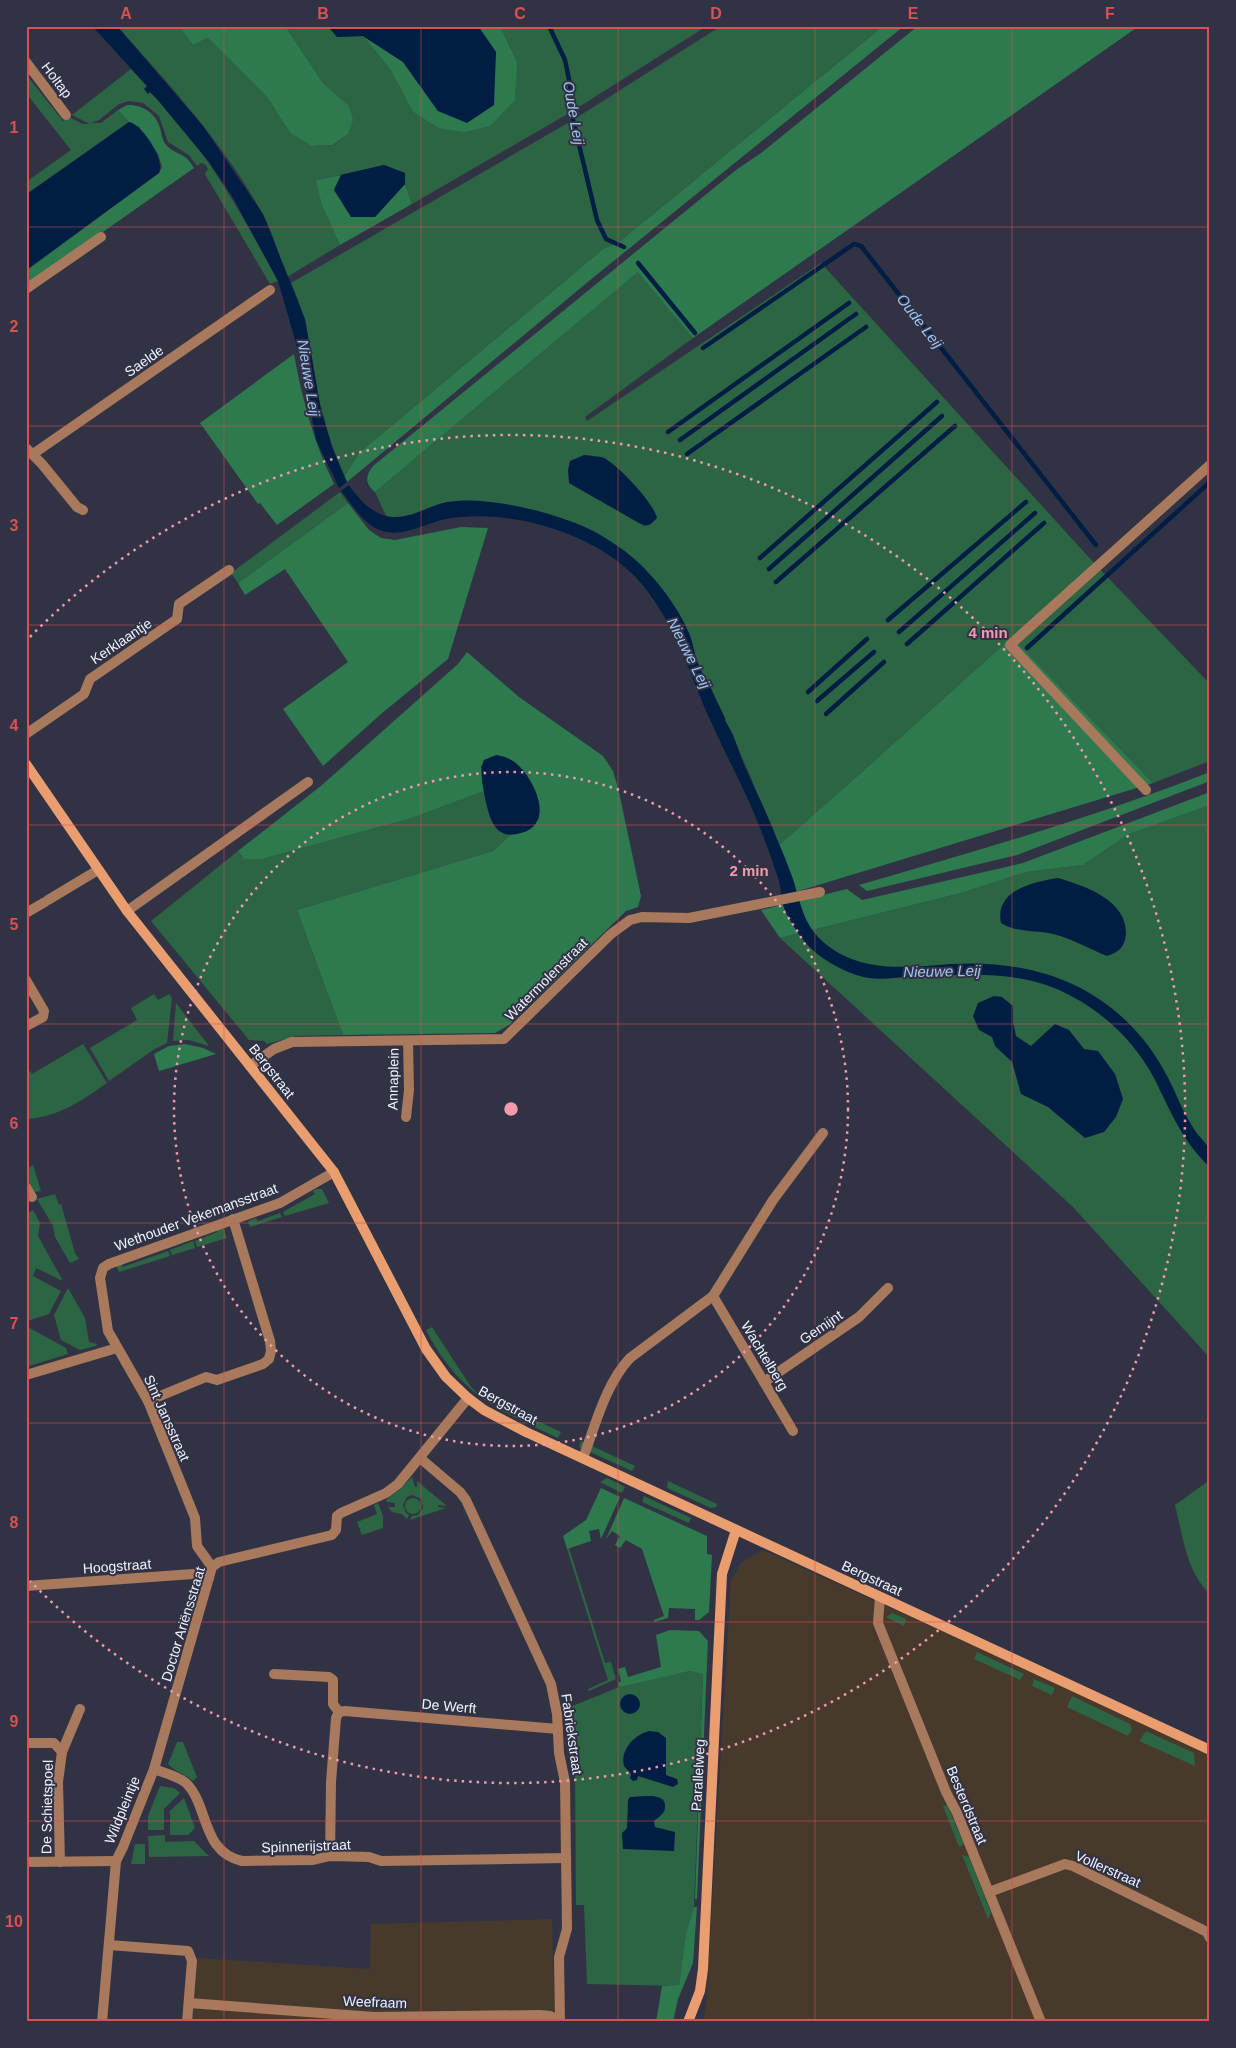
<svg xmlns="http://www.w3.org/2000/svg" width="1236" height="2048" font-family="Helvetica,sans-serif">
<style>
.industrial{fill:#47392c}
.green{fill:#2c6543;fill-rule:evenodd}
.forest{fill:#2e7a4f}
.water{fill:#001e44}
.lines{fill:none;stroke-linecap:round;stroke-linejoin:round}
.stream{stroke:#001e44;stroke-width:4.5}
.street{stroke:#a8795c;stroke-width:10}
.secondary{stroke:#ea9e70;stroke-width:10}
.grid{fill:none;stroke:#db5053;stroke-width:1;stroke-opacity:0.55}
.ring{fill:none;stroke:#f29aad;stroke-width:2.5;stroke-dasharray:2.5 5}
.labels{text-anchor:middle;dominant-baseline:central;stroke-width:4;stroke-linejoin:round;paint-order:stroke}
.street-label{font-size:14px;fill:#eff1fd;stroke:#313345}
.water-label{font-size:15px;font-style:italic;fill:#9fc4f3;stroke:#313345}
.centre{fill:#f29aad;stroke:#313345;stroke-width:2.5}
.ring-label{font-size:15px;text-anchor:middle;font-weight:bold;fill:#f29aad;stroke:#313345;stroke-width:4;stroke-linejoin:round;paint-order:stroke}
.neatline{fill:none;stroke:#db5053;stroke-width:2}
.grid-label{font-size:16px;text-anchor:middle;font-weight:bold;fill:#db5053}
</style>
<rect width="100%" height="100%" fill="#313345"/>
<!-- industrial -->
<g class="industrial">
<polygon points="763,1550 1210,1753 1210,2022 703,2022 706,2006 731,1580 742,1562"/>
<polygon points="552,1919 555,2022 192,2022 197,1958 370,1969 371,1924"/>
</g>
<!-- green -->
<g class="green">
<path d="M117,26H179L193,45L208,38L267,97L290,133L313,146L334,145L348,134V105L323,83L285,26H328L337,37L363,36L390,69L413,112L438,128L490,126L517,62L500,26H707L571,112L412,204L405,184V173L384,165L317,180L322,206L340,245L287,277C279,256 273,232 262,213C226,146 168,83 117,26Z"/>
<path d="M721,26H883L619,242L603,249L359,453L344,477C335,453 325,428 320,403C312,362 309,321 291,283L573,120Z"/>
<path d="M131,69L147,86L150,92C205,146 241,213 278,281L270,284L205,174L208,169L206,165L201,163L197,166L189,155L168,142L159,116L143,103L129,101L119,104L99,120L91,123H101L118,110L129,122L26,194V182L71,150L26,93V80L29,78L63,121L69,117L83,124H90L72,115Z"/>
<path d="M821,263L1094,563L1210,684V761L1153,783L1012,637L862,772L777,847L750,775L712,690L677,623L606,544L488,508L388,520L375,492L639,271L693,338L585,417L587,421ZM619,471L645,526L569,483Z"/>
<polygon points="340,492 348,503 238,583 231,573"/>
<path d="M484,791C487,808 490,832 510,835L493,851L297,910L343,1035L297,1036L267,1044L264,1041L249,1040L151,921L238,851L244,859H262L412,818Z"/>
<polygon points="1210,805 1210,1358 1073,1207 780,938 961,893 1026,872 1083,865 1129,834"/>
<polygon points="154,994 158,1000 169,994 172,998 167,1043 153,1050 109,1081 90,1048 137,1020 131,1008"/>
<polygon points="176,1003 209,1046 189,1040 173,1041"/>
<path d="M83,1044L107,1083C81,1101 59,1117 26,1119V1073L30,1071L32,1074Z"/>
<polygon points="33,1165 41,1191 35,1192 26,1178 26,1170"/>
<polygon points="316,1189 322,1189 329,1203 285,1216 283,1212 315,1194 313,1191"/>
<polygon points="55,1194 59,1205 61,1204 75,1253 79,1259 70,1263 55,1237 53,1226 37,1199"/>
<polygon points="33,1210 40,1223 38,1236 63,1281 36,1268 33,1276 61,1291 49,1314 27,1321 26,1214"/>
<polygon points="280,1213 282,1217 250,1227 248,1221 256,1218 258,1221"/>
<polygon points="223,1226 227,1238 197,1247 195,1241 217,1232 216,1228"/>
<polygon points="193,1241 195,1248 172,1255 170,1250"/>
<polygon points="168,1251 170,1256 119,1272 116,1265 121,1263 123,1267"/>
<polygon points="68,1288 85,1318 89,1342 97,1344 96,1346 80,1350 61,1340 54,1315"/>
<polygon points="26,1326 66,1348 68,1354 26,1367"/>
<path d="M432,1327L471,1387L477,1393L561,1432L558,1438C495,1408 460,1395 426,1330Z"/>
<polygon points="581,1441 635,1466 632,1471 579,1447"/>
<polygon points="412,1477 415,1487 417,1487 417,1481 447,1506 438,1505 438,1507 446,1508 410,1520 412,1516 418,1515 423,1508 421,1499 412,1495 407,1497 403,1505 406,1513 409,1515 407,1519 402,1514 392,1512 388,1507 395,1507 395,1503 387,1502 386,1500 399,1490"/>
<polygon points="607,1478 625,1487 622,1493 600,1482"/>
<path d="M1210,1480V1594C1186,1571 1183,1536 1175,1505Z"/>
<polygon points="668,1481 717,1504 716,1507 711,1508 667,1488"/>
<polygon points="644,1496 691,1518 689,1523 642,1502"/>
<circle cx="413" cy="1506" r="8"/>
<polygon points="378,1503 383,1516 383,1528 362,1535 357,1522 377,1514 374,1505"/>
<polygon points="569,1548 605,1663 611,1662 616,1679 589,1691 588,1689 608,1680 567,1549"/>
<polygon points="892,1613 906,1619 904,1626 886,1617"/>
<polygon points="977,1652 1024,1674 1020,1680 974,1659"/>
<polygon points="690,1671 703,1673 694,1907 686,1933 679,1986 587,1984 584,1905 576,1905 575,1767 572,1766 574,1718 570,1707 624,1685"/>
<polygon points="1034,1679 1055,1688 1052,1695 1032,1686"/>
<polygon points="1072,1696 1130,1724 1132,1730 1128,1736 1067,1707"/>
<polygon points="1146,1731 1194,1753 1195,1766 1139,1741"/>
<path d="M177,1742H183L197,1777L193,1781C185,1774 175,1772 168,1764Z"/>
<polygon points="160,1786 174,1788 180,1793 164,1809 164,1830 148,1830 148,1816"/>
<polygon points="184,1798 195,1828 188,1835 170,1835 170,1811"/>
<polygon points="947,1805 964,1844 959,1847 943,1806"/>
<polygon points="165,1835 165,1842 194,1841 209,1856 149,1857 148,1836"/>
<polygon points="135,1844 145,1844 145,1864 131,1864"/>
<polygon points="962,1855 969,1857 991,1913 988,1919"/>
</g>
<!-- forest -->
<g class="forest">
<polygon points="179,26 285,26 323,83 348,105 353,120 348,134 333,145 312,146 290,133 267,97 208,38 193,45"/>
<polygon points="478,26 500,26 517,62 515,100 490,126 464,132 438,128 413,112 390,69 363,36 403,62 438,111 496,52"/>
<polygon points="883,26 904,26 589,281 347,482 344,477 359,453 603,249 619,242"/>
<path d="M918,26H1139L693,338L638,272L375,492C365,484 365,476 373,466L736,170L761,153Z"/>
<path d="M127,105C142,104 156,113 160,128C162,135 162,141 167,146C178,156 185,152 194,168L26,286V271L159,173L162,167L158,154L139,127L129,122L118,110Z"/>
<polygon points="341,175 334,190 375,217 405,184 412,204 340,245 322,206 316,180"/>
<path d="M294,354C302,399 314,443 334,484L277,525L260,503L258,504L200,423Z"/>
<polygon points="348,503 369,530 381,538 395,540 461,527 488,528 448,659 381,714 323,766 283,709 348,662 285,569 245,595 238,583"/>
<polygon points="1012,637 1153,783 792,893 777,847 862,772"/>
<path d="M467,652L519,697L603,756L613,771L619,792L641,896L638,907L626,911L509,1025L495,1033L343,1035L297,910L493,851L510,835L527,831L539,818C540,798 533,785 522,769L484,760L481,767L484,791L412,818L262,859H244L238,851L322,785L458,664Z"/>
<path d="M1210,772V781L1017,855L867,891L859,885C977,851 1095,817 1210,772Z"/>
<polygon points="1210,792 1210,805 1129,834 1083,865 1026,872 961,893 780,938 761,910 847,889 862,900 1023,863"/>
<polygon points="185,1044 203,1048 216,1054 159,1071 154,1054 169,1046"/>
<polygon points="601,1488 620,1497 601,1539 599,1529 589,1531 591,1541 567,1549 563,1536 586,1520"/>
<polygon points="624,1498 707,1536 707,1554 712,1555 709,1612 699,1620 695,1620 695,1609 669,1608 668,1618 654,1622 654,1620 664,1616 642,1549 626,1540 620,1548 615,1545 620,1536 612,1531 606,1539"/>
<polygon points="670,1630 699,1631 708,1641 697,1899 695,1899 703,1674 690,1671 619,1687 618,1683 621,1681 618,1669 625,1667 628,1677 661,1667 656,1635"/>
<polygon points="694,1907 697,1907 693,1963 678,1999 673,2022 656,2022 662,1986 679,1985 686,1933"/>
</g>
<!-- water -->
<g class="water">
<polygon points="92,26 117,26 203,126 263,214 305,319 320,405 332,447 347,482 339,488 316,440 301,361 278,281 232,196 209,162 156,98 150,92 148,94 144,89 147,86"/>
<polygon points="328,26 478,26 496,52 494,105 467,123 438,111 403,62 363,36 337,37"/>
<path d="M129,122C143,125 165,160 159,173L26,270V195Z"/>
<polygon points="384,165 405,173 405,184 375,217 351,217 334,190 341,175"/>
<path d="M584,455C590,456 599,456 604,458C619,466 653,502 657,518C650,525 648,528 639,523L569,483L568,470L570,461Z"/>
<path d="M349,485C359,500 374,516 393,517C412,518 428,506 447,502C485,495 552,512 587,528C598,533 609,540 619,547C647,566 676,602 689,633C693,642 694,653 698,663C702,676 709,690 714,703C720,714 728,724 733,735C737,745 740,755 744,765C755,789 767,813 777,839C783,852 788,866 793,879C802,908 804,929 831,948C866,973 910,967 951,964C1050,958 1132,997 1174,1090C1180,1104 1186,1117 1194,1129C1198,1136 1206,1142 1209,1149C1211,1153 1210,1162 1210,1167C1183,1143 1170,1110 1154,1078C1133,1038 1096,1005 1054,988C1009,970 960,975 913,977C899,977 883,980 869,978C848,975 819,959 805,942C798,934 786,915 783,905C781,897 781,889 779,881C773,863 767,845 760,828C747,793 728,760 713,726C688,673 672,609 627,569C583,530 504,508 446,519C426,523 400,539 380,530C363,524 352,504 341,491Z"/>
<path d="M496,755C513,757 523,768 531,782C543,803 546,829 517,834C510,835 504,835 498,830C490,822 488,809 485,798C483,786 479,772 484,760Z"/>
<path d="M1058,878C1085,886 1127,900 1126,934C1125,947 1119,952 1107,956C1089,949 1073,939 1053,934C1036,930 1016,933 1001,923C994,890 1034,882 1058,878Z"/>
<polygon points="994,996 1002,997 1013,1006 1013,1022 1016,1036 1031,1046 1055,1024 1069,1030 1084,1049 1098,1051 1115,1074 1123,1099 1116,1117 1104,1132 1085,1138 1048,1107 1021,1094 1012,1062 995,1046 992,1037 979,1030 973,1016 978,1003"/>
<circle cx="630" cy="1704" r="10"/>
<path d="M649,1731L658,1732L666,1738V1775L677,1779L678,1784L673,1787L638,1776L637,1780L633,1781L630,1778L631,1774L624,1766C620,1750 634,1735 649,1731Z"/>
<path d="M630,1797C639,1797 665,1792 665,1805C665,1808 665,1811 663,1813C661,1816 657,1818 654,1821L655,1827L675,1832L674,1851L623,1849L622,1833L627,1828L628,1800Z"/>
</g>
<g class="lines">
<!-- stream -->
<g class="stream">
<polyline points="549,26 565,60 570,84 571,111 597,220 606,239 624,247"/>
<polyline points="638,263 695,333"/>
<polyline points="703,348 854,244 861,246 1096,545"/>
<polyline points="668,432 849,303"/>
<polyline points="680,440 856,314"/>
<polyline points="687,454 866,327"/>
<polyline points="760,558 937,402"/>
<polyline points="769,569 942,416"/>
<polyline points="776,582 955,426"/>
<polyline points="888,620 1026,502"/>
<polyline points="899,632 1035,513"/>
<polyline points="907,644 1044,523"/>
<polyline points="1027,648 1210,482"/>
<polyline points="708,688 723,719"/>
<polyline points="808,692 867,639"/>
<polyline points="817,701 874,652"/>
<polyline points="826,714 884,662"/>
</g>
<!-- street -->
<g class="street">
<polyline points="26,62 66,115"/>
<polyline points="26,289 101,237"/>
<polyline points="26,448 42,464 77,507 83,510"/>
<polyline points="33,454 270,290"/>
<polyline points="26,734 84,694 90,679 177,619 179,604 229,570"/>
<polyline points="1146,790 1010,645 1210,465"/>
<polyline points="48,900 98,870"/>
<polyline points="127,911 308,782"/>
<polyline points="26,913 45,902"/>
<polyline points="26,980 44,1011 43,1017 26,1026"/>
<polyline points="250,1066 274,1049 292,1042 504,1039 611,934 630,920 642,917 689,918 820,892"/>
<polyline points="406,1117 409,1090 408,1041"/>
<polyline points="26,1187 32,1197"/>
<polyline points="713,1296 793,1431"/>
<polyline points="26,1375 117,1348"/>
<polyline points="764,1382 859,1317 888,1288"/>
<polyline points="148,1401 206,1377 217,1380 263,1364 269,1359 271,1351 270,1341 233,1219"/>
<polyline points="420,1458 460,1492 466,1500 551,1684 557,1714 559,1753 565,1782 567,1929 559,1957 560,2022"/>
<path d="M583,1458C596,1424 605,1385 630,1358L713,1296L773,1200L823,1133"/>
<polyline points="212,1567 197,1546 195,1518 148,1401 108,1331 100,1278 103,1268 109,1264 280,1203 334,1172"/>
<polyline points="26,1586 193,1574 209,1578"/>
<polyline points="880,1597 878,1623 946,1792 957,1813 1041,2022"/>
<polyline points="274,1674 329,1677 333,1680 333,1704 339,1712"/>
<polyline points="26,1743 54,1743 62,1752"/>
<path d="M154,1769C164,1773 178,1776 186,1783C209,1805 201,1852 242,1861L313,1860L330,1856L369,1857L381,1861L566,1858"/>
<polyline points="330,1856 331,1782 336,1718 339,1712 345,1711 558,1729"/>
<polyline points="26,1862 116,1861"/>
<polyline points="60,1862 58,1782 62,1752 80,1709"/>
<polyline points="989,1892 1065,1864 1073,1866 1201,1929 1207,1932 1210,1938"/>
<polyline points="109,1945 188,1951 192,1961 187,2022"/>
<polyline points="189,2003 374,2017 540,2015 550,2016 560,2021"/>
<polyline points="102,2022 116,1861 123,1847 154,1769 212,1567 219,1562 227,1560 332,1535 336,1530 337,1516 341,1513 386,1493 398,1484 468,1398"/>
</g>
<!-- secondary -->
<g class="secondary">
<polyline points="26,764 127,911 334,1172 426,1349 446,1377 468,1398 484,1410 526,1432 1210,1750"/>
<polyline points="688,2022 700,1991 703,1969 722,1574 736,1530"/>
</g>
</g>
<!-- grid -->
<path class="grid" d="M224,26V2022M421,26V2022M618,26V2022M815,26V2022M1012,26V2022M26,227H1210M26,426H1210M26,625H1210M26,825H1210M26,1024H1210M26,1223H1210M26,1423H1210M26,1622H1210M26,1821H1210"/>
<!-- distance rings -->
<g class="ring">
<circle cx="511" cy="1109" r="337"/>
<path d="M30 637A674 674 0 1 1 30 1581"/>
</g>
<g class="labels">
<!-- street labels -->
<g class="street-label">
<text transform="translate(57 80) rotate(53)">Holtap</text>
<text transform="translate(144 361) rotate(-35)">Saelde</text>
<text transform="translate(121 641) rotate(-34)">Kerklaantje</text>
<text transform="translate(546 979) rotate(-45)">Watermolenstraat</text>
<text transform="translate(272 1071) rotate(52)">Bergstraat</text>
<text transform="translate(393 1079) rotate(-89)">Annaplein</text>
<text transform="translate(196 1217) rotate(-20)">Wethouder Vekemansstraat</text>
<text transform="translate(821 1327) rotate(-34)">Gemijnt</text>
<text transform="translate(765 1356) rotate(59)">Wachtelberg</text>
<text transform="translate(508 1405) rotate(29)">Bergstraat</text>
<text transform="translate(167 1418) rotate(66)">Sint Jansstraat</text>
<text transform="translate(117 1566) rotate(-4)">Hoogstraat</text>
<text transform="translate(872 1578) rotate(25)">Bergstraat</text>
<text transform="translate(183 1624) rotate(-73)">Doctor Ariënsstraat</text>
<text transform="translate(449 1706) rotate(5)">De Werft</text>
<text transform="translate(572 1734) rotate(82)">Fabriekstraat</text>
<text transform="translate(698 1775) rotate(-87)">Parallelweg</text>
<text transform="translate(967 1805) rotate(67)">Besterdstraat</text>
<text transform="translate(47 1807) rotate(-89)">De Schietspoel</text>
<text transform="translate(122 1810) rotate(-68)">Wildpleintje</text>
<text transform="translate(306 1846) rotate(-2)">Spinnerijstraat</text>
<text transform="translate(1108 1869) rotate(24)">Vollerstraat</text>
<text transform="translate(375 2002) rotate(2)">Weefraam</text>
</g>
<!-- water labels -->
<g class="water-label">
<text transform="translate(574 113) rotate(80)">Oude Leij</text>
<text transform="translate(920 321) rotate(52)">Oude Leij</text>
<text transform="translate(309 378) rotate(81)">Nieuwe Leij</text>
<text transform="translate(689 653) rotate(63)">Nieuwe Leij</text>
<text transform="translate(942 971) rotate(-1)">Nieuwe Leij</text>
</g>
</g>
<circle cx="511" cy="1109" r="8" class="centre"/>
<g class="ring-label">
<text x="988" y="638">4 min</text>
<text x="749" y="876">2 min</text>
</g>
<!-- border -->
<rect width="1236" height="2048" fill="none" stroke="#313345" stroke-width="55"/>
<rect x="28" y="28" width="1180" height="1992" class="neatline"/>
<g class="grid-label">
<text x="126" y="19">A</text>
<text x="323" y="19">B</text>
<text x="520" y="19">C</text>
<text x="716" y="19">D</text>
<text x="913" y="19">E</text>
<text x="1110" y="19">F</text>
<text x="14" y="133">1</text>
<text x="14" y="332">2</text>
<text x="14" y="531">3</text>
<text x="14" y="731">4</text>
<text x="14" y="930">5</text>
<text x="14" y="1129">6</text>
<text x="14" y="1329">7</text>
<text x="14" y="1528">8</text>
<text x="14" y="1727">9</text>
<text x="14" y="1927">10</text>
</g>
</svg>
